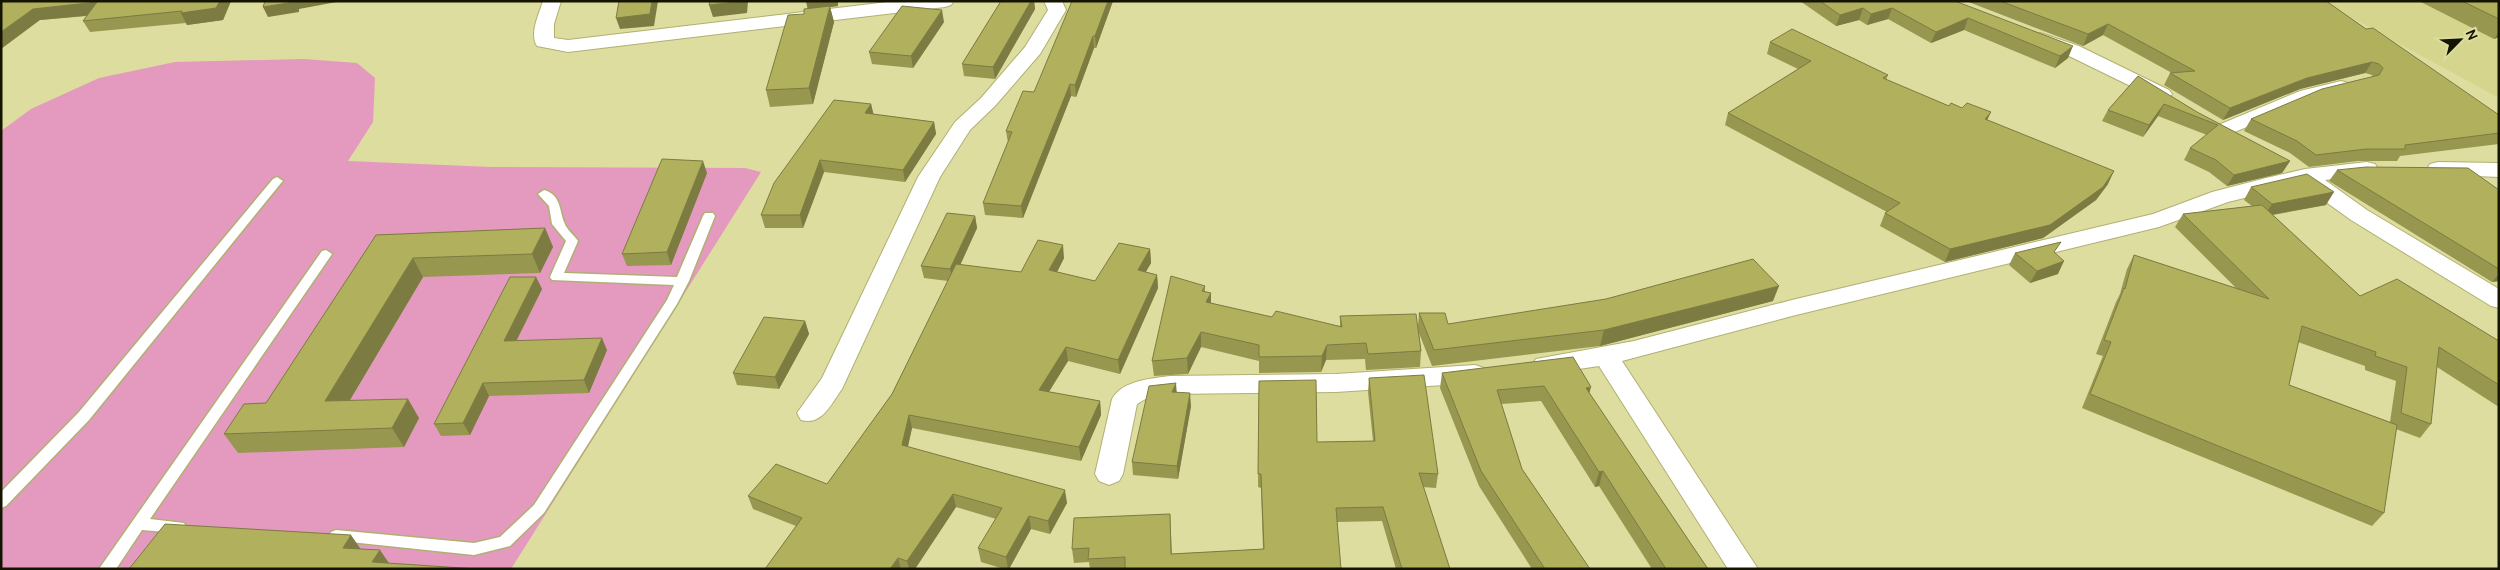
<svg xmlns="http://www.w3.org/2000/svg" width="2500" height="570" font-family="Cabin,sans-serif">
<style>
.built{fill:#d5d58e}
.green{fill:#e49abe}
.lines{fill:none;stroke-linecap:round;stroke-linejoin:round}
.service-casing{stroke:#b0b072;stroke-width:3}
.minor-casing{stroke:#b0b072;stroke-width:2}
.service{fill:#fff;fill-rule:evenodd}
.minor{fill:#fff;fill-rule:evenodd}
.wall{fill:#989750;fill-rule:evenodd}
.shaded-wall{fill:#7c7b41}
.building{fill:#b1b05d;stroke:#7c7b41}
</style>
<rect width="100%" height="100%" fill="#dcdd9e"/>
<!-- built -->
<polygon class="built" points="2321,1 2499,1 2499,98"/>
<!-- green -->
<polygon class="green" points="304,59 357,63 375,78 373,122 348,161 492,167 745,168 761,172 511,569 1,569 1,131 31,109 99,78 175,62"/>
<g class="lines">
<defs>
<g id="service">
<polygon points="277,177 283,181 281,183 89,420 6,506 1,508 1,492 79,412 273,179"/>
<path d="M544,190C561,195 559,209 564,222C566,229 574,235 578,241L564,273L677,277L703,216L705,213H713L715,216L689,281L677,304L544,513L510,546L474,555L331,540L329,536L331,532L336,530L474,543L500,537L534,505L667,300L674,285L552,280L550,277L566,241L552,224L549,206L538,194Z"/>
<polygon points="326,250 332,254 330,257 150,519 184,523 186,527 184,531 179,533 142,530 116,569 99,569 322,251"/>
</g>
<g id="minor">
<path d="M543,1H561L554,24V38L568,40L896,1H954L951,5L945,7L568,52L537,46C529,34 539,14 543,1Z"/>
<path d="M1044,1H1062L1066,10L1040,54L995,106L970,130L940,177L842,389C831,404 822,426 801,420L797,413L822,378L918,177L955,122L981,98L1025,47L1048,10Z"/>
<polygon points="2040,33 2079,46 2169,90 2172,94 2169,98 2162,100 2155,98 2065,54 2033,43 2030,39 2033,35"/>
<polygon points="2341,81 2348,83 2351,87 2348,91 2314,99 2230,134 2223,136 2216,134 2213,130 2216,126 2300,91"/>
<polygon points="2367,162 2375,164 2378,169 2375,174 2325,180 2367,210 2499,289 2499,308 2491,306 2351,220 2301,184 2228,202 2159,227 1792,316 1622,361 1758,569 1728,569 1599,366 1545,374 1536,371 1532,365 1536,359 1634,341 1792,300 2153,214 2212,192 2266,178 2305,169"/>
<polygon points="2438,162 2499,163 2499,177 2430,174 2427,169 2430,164"/>
<path d="M1475,365L1484,368L1488,374L1484,380L1475,383L1336,392L1170,394L1149,397L1137,404L1123,474L1119,481L1109,485L1099,481L1095,474L1112,399C1123,380 1150,379 1170,376L1336,374Z"/>
</g>
</defs>
<!-- service casing -->
<use href="#service" class="service-casing"/>
<!-- minor casing -->
<use href="#minor" class="minor-casing"/>
<!-- service -->
<use href="#service" class="service"/>
<!-- minor -->
<use href="#minor" class="minor"/>
</g>
<!-- wall -->
<g class="wall">
<polygon points="1,1 231,1 223,20 187,25 186,23 90,32 83,21 87,16 40,20"/>
<polygon points="806,1 838,1 838,6 830,7 834,22 813,104 770,107 766,90 804,14 808,9"/>
<polygon points="1001,1 1034,1 1035,9 995,79 964,76 962,64"/>
<polygon points="1076,1 1113,1 1096,48 1094,48 1076,97 1071,96 1023,218 985,215 983,203 1008,143 1006,131 1034,92"/>
<polygon points="1800,1 1956,1 2068,58 2055,68 1964,30 1931,43 1888,19 1867,25 1859,20 1836,26"/>
<polygon points="1966,1 2326,1 2366,29 2499,115 2499,144 2400,156 2397,161 2358,161 2309,167 2290,153 2244,131 2251,119 2373,77 2372,75 2365,73 2300,89 2223,120 2164,85 2170,73 2172,73 2103,35 2083,46"/>
<polygon points="2419,1 2499,1 2499,37 2494,39"/>
<polygon points="944,22 913,68 872,64 869,52"/>
<polygon points="1770,42 1888,75 1886,80 1949,106 1987,120 2108,184 2096,200 2043,238 1945,262 1880,226 1885,213 1887,212 1725,125 1728,113 1798,69 1767,54"/>
<polygon points="2138,76 2197,112 2290,161 2282,173 2227,186 2209,172 2184,160 2190,148 2207,135 2158,116 2143,137 2102,121 2108,110"/>
<polygon points="871,104 873,114 934,122 936,134 905,182 824,172 803,228 765,228 761,215"/>
<polygon points="2337,170 2499,190 2499,281 2492,282 2329,181"/>
<polygon points="707,173 671,265 627,266 622,254"/>
<path d="M2251,187L2326,205L2273,215L2360,296L2499,341V407L2437,367L2431,424L2420,438L2396,429L2384,513L2372,526L2082,408L2103,356L2096,354L2116,302L2120,294L2127,269L2134,255L2236,288L2175,227L2183,214L2252,206L2244,200ZM2298,342L2365,366V370L2396,381L2390,422L2289,385Z"/>
<polygon points="975,216 977,228 960,265 1021,272 1064,258 1057,272 1095,281 1150,249 1151,263 1145,272 1157,275 1158,288 1120,374 1068,361 1049,392 1100,401 1101,415 1081,461 912,428 908,447 1067,503 1050,534 1031,529 1009,569 1004,569 981,562 978,548 996,519 956,507 915,569 765,569 796,526 753,509 748,496 827,484 892,394 948,281 924,278 921,266"/>
<polygon points="545,228 553,247 540,273 423,277 350,400 419,418 404,447 238,453 224,434 266,403 376,235"/>
<polygon points="2015,253 2055,253 2058,274 2030,283 2009,265"/>
<polygon points="536,277 542,289 517,340 607,350 589,393 489,396 470,435 441,436 434,424"/>
<polygon points="1205,286 1205,292 1211,293 1211,303 1272,317 1340,326 1340,316 1418,326 1419,313 1448,324 1773,301 1600,346 1432,366 1419,333 1421,351 1420,367 1366,370 1365,359 1326,360 1321,372 1259,373 1259,361 1201,347 1188,374 1154,376 1152,361"/>
<polygon points="805,321 809,334 779,389 737,385 733,373"/>
<polygon points="1573,357 1589,393 1708,569 1652,569 1599,486 1595,487 1541,401 1501,404 1522,469 1590,569 1532,569 1479,486 1440,388 1442,373"/>
<polygon points="1369,378 1438,474 1436,488 1423,487 1450,569 1396,569 1382,521 1337,522 1341,569 1090,569 1089,562 1074,563 1072,549 1170,514 1172,554 1263,549 1261,488 1258,487 1259,381 1317,442 1373,441 1368,392"/>
<polygon points="1177,392 1191,406 1178,479 1133,475 1132,462"/>
</g>
<!-- shaded-wall -->
<g class="shaded-wall">
<polygon points="220,1 231,1 223,20 187,25 181,13"/>
<polygon points="294,1 342,1 299,9 299,12 268,17 263,7"/>
<polygon points="652,1 658,1 654,26 620,29 616,18"/>
<polygon points="744,1 748,1 747,13 713,17 709,5"/>
<polygon points="806,1 838,1 838,6 830,7 834,22 813,104 809,88 808,10"/>
<polygon points="1031,1 1034,1 1035,9 995,79 993,67"/>
<polygon points="1108,1 1113,1 1096,48 1095,36"/>
<polygon points="97,2 104,14 40,20 1,49 1,32 33,9"/>
<polygon points="1863,8 1859,20 1836,26 1840,15"/>
<polygon points="1892,8 1888,19 1867,25 1871,14"/>
<polygon points="942,10 944,22 913,68 911,56"/>
<polygon points="1968,18 1964,30 1931,43 1936,32"/>
<polygon points="2108,24 2103,35 2083,46 2088,34"/>
<polygon points="2499,32 2499,37 2494,39"/>
<polygon points="1093,36 1094,48 1076,97 1075,85"/>
<polygon points="2073,46 2068,58 2055,68 2060,56"/>
<polygon points="2372,62 2365,73 2300,89 2223,120 2230,108 2307,78"/>
<polygon points="1070,84 1071,96 1023,218 1021,206"/>
<polygon points="871,104 874,116 865,113"/>
<polygon points="2164,104 2158,116 2143,137 2149,125"/>
<polygon points="1991,112 1985,125 1985,119"/>
<polygon points="934,122 936,134 905,182 903,170"/>
<polygon points="820,160 824,172 803,228 800,215"/>
<polygon points="703,161 707,173 671,265 667,252"/>
<polygon points="2290,161 2282,173 2227,186 2234,175"/>
<polygon points="2114,171 2108,184 2096,200 2043,238 1945,262 1950,249"/>
<polygon points="2334,192 2326,205 2264,216 2272,204"/>
<polygon points="975,216 977,228 953,281 950,269"/>
<polygon points="545,228 553,247 540,273 532,254"/>
<polygon points="1063,245 1064,258 1051,284 1049,270"/>
<polygon points="1150,249 1151,263 1139,284 1138,270"/>
<polygon points="413,258 423,277 338,420 325,401"/>
<polygon points="2064,261 2058,274 2030,283 2037,271"/>
<polygon points="2499,274 2499,281 2492,282"/>
<polygon points="1157,275 1158,288 1120,374 1118,360"/>
<polygon points="536,277 542,289 510,353 504,341"/>
<polygon points="1779,286 1773,301 1600,346 1604,330"/>
<polygon points="1211,293 1211,309 1206,302"/>
<polygon points="805,321 809,334 779,389 775,377"/>
<polygon points="1201,332 1201,347 1188,374 1187,358"/>
<polygon points="602,338 607,350 589,393 584,380"/>
<polygon points="1327,345 1326,360 1321,372 1322,356"/>
<polygon points="1066,347 1068,361 1041,404 1039,390"/>
<polygon points="483,383 489,396 470,435 463,423"/>
<polygon points="1176,383 1177,396 1172,392"/>
<polygon points="1591,387 1587,402 1586,388"/>
<polygon points="1190,393 1191,406 1178,479 1177,466"/>
<polygon points="408,399 419,418 404,447 392,428"/>
<polygon points="1100,401 1101,415 1081,461 1079,447"/>
<polygon points="909,415 912,428 905,458 902,445"/>
<polygon points="1603,471 1599,486 1595,487 1599,472"/>
<polygon points="1065,490 1067,503 1050,534 1048,521"/>
<polygon points="953,494 956,507 915,569 909,569 907,561"/>
<polygon points="1029,516 1031,529 1009,569 1008,569 1006,557"/>
<polygon points="351,535 362,551 343,548"/>
<polygon points="380,550 391,566 372,562"/>
<polygon points="898,558 901,569 890,569"/>
</g>
<!-- building -->
<g class="building">
<polygon points="1,1 220,1 216,8 181,13 182,11 83,21 97,2 33,9 1,32"/>
<polygon points="265,1 294,1 294,2 263,7"/>
<polygon points="619,1 652,1 650,14 616,18"/>
<polygon points="710,1 744,1 709,5"/>
<polygon points="1001,1 1031,1 993,67 962,64"/>
<polygon points="1072,1 1108,1 1095,36 1093,36 1075,85 1070,84 1021,206 983,203 1012,132 1006,131 1023,91 1034,92"/>
<polygon points="1820,1 1955,1 2073,46 2060,56 1968,18 1936,32 1892,8 1871,14 1863,8 1840,15"/>
<polygon points="2000,1 2326,1 2366,29 2373,28 2499,115 2499,133 2405,145 2405,149 2366,149 2316,155 2297,141 2251,119 2322,89 2379,75 2383,68 2379,64 2372,62 2307,78 2230,108 2170,73 2195,71 2108,24 2088,34"/>
<polygon points="2462,1 2499,1 2499,19"/>
<polygon points="830,6 809,88 766,90 788,15 804,14 804,9"/>
<polygon points="902,6 942,10 911,56 869,52"/>
<polygon points="1792,29 1888,75 1883,78 1949,106 1951,103 1962,108 1967,103 1991,112 1985,119 2114,171 2103,187 2050,225 1950,249 1885,213 1900,203 1728,113 1811,61 1770,42"/>
<polygon points="2138,76 2197,112 2290,161 2234,175 2216,160 2190,148 2218,125 2164,104 2149,125 2108,110"/>
<polygon points="834,100 871,104 865,113 934,122 903,170 820,160 800,215 761,215 774,183"/>
<polygon points="662,159 703,161 667,252 622,254"/>
<polygon points="2366,167 2468,168 2499,190 2499,269 2337,170"/>
<polygon points="2307,174 2334,192 2272,204 2251,187"/>
<polygon points="2262,205 2360,296 2397,279 2499,341 2499,385 2439,347 2431,424 2401,413 2407,367 2375,356 2376,352 2302,326 2289,385 2397,425 2384,513 2090,394 2111,342 2104,340 2124,288 2125,289 2134,255 2269,299 2183,214"/>
<polygon points="947,213 975,216 950,269 921,266"/>
<polygon points="545,228 532,254 413,258 325,401 408,399 392,428 224,434 244,404 266,403 376,235"/>
<polygon points="1038,240 1063,245 1049,270 1095,281 1119,243 1150,249 1138,270 1157,275 1118,360 1066,347 1039,390 1100,401 1079,447 909,415 902,445 1065,490 1048,521 1029,516 1006,557 978,548 1002,508 953,494 907,561 898,558 890,569 765,569 802,518 748,496 776,464 827,484 892,394 956,264 1021,272"/>
<polygon points="2061,242 2054,252 2064,261 2037,271 2015,253"/>
<polygon points="1753,259 1779,286 1604,330 1434,350 1419,313 1445,313 1448,324 1606,299"/>
<polygon points="1171,276 1205,286 1202,291 1211,293 1206,302 1272,317 1276,311 1342,327 1340,316 1416,314 1421,351 1368,354 1366,343 1327,345 1322,356 1259,357 1259,345 1201,332 1187,358 1152,361"/>
<polygon points="510,277 536,277 504,341 602,338 584,380 483,383 463,423 434,424"/>
<polygon points="764,317 805,321 775,377 733,373"/>
<polygon points="1573,357 1591,387 1586,388 1708,569 1666,569 1603,471 1599,472 1544,386 1497,390 1522,469 1590,569 1545,569 1481,471 1442,373"/>
<polygon points="1424,375 1438,474 1419,473 1450,569 1402,569 1383,507 1336,508 1341,569 1125,569 1125,557 1088,559 1089,548 1072,549 1074,518 1170,514 1171,554 1264,549 1261,474 1258,474 1259,381 1316,380 1317,442 1375,441 1369,378"/>
<polygon points="1176,383 1172,392 1190,393 1177,466 1132,462 1149,386"/>
<polygon points="165,524 351,535 343,548 380,550 372,562 477,569 129,569"/>
</g>
<!-- border -->
<rect width="2500" height="570" fill="none" stroke="#141400" stroke-width="5"/>
<!-- north arrow -->
<g transform="translate(2460 40) rotate(66)" stroke="#dcdd9e" stroke-width="4" paint-order="stroke">
<path d="M0-4L9 19L0 12L-9 19Z" fill="#141400"/>
<text y="-8" font-size="14" font-weight="bold" text-anchor="middle" fill="#141400">N</text>
</g>
</svg>
